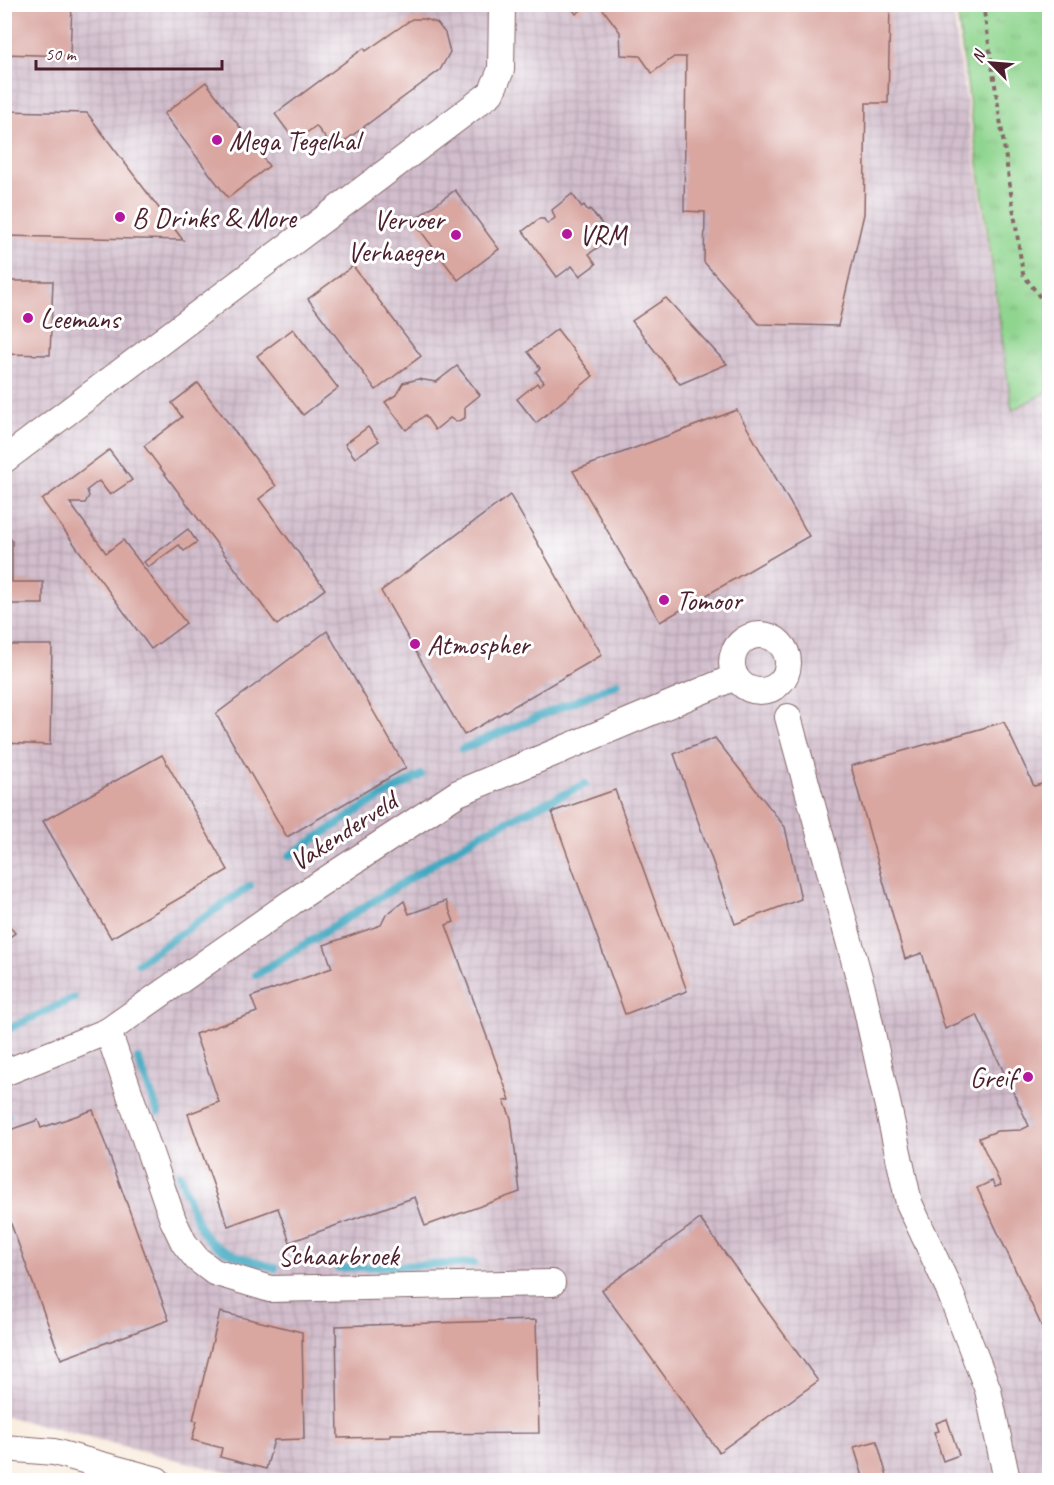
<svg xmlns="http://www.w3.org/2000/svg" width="1054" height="1485" font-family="Caveat,sans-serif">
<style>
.industrial{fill:url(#industrial-grid)}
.grass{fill:url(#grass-tufts);stroke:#6d7a5d;stroke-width:1.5}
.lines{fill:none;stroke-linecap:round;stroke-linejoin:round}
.stream{stroke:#41a8c1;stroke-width:8}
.building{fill:#d9a6a0}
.minor-casing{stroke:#87676a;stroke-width:28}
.path{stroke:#87676a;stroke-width:4;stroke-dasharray:4.5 4.5;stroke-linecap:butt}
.minor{stroke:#fff;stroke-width:26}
.poi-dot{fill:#b5179e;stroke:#fff;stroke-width:2}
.labels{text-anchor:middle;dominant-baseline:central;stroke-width:6;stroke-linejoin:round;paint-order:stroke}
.poi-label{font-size:28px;fill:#4a1f2b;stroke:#fff;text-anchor:start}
.street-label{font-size:28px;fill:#4a1f2b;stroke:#fff}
</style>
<defs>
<pattern id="industrial-grid" width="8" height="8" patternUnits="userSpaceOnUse" patternTransform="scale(1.5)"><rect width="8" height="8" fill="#d1bdcc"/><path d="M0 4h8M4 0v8" fill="none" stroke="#b5a2af"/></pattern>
<pattern id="grass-tufts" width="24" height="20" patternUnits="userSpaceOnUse" patternTransform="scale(1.5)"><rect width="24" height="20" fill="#90d58f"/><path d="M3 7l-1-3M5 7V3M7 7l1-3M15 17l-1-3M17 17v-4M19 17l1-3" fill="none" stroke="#7eb67c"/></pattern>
</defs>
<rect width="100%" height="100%" fill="#fff"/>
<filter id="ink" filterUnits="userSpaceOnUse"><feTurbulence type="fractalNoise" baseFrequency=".0167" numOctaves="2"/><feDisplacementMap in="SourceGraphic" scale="12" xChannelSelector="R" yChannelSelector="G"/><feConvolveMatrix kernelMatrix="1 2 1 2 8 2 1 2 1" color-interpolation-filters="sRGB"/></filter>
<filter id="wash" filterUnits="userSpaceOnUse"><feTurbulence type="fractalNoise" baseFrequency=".008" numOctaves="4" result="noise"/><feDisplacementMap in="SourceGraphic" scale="24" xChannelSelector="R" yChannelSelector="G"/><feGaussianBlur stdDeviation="1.35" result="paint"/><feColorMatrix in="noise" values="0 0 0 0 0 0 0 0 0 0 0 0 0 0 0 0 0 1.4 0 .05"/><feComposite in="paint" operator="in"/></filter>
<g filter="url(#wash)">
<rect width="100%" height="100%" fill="#f9eddf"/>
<!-- industrial -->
<polygon class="industrial" points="4,5 952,5 1012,410 1049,391 1049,1480 257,1480 5,1416"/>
<!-- grass -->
<polygon class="grass" points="956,5 1049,5 1049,391 1012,410"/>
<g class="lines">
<!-- stream -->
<g class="stream">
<polyline points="462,749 618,683"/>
<polyline points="289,856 367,805 421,775"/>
<polyline points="138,963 250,886"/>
<polyline points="256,975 482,833 585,784"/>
<polyline points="4,1031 74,998"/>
<polyline points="138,1059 158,1112"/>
<polyline points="4,1116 7,1115"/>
<path d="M180,1174C205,1247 201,1246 275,1268"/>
<polyline points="338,1268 474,1263"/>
</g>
</g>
<g id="blocks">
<!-- building -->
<g class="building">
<polygon points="4,4 72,4 70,56 4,54"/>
<polygon points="569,4 589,4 576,14"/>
<polygon points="599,4 890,4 888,103 866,103 864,214 838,326 759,324 704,262 705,212 684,211 686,57 674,57 652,73 640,56 621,55 620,32"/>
<polygon points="412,19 425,19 437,23 445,33 450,52 440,70 334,149 316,126 295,141 275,114 364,48 366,51"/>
<polygon points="206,82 269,166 228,198 164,114"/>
<polygon points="4,111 87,113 183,240 4,236"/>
<polygon points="455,190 499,249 458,280 413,221"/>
<polygon points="572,194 582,207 584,205 588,211 590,209 612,237 589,254 596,264 580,276 572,266 557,277 523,231 539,219 544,219 547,224 555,218 552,210"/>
<polygon points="353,266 421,356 376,390 308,299"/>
<polygon points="4,281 53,281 50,355 4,354"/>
<polygon points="666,298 727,364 680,384 632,321"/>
<polygon points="293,329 338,388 303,415 257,356"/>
<polygon points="557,329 593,376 536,423 517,399 537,383 539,386 544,382 536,372 540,368 528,352"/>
<polygon points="457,366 480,395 465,407 465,418 456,422 450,418 435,430 425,415 406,430 385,402 396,395 403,383 418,379 436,382"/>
<polygon points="198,383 276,486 259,499 325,589 277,625 144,446 182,417 172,403"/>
<polygon points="737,410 809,536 660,622 573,471"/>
<polygon points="368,427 379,441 355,458 345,444"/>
<polygon points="109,450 132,480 110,495 99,481 87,490 89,496 85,503 70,503 106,553 123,540 186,623 151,649 42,500"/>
<polygon points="510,495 602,655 464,735 381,591"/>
<polygon points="188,529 197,542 184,551 179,545 148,567 144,562"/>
<polygon points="4,530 12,541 12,582 43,582 43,604 4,604"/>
<polygon points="327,631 406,768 287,837 216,714"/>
<polygon points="4,645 52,645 50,745 4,743"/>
<polygon points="1004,722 1034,786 1050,782 1050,1344 977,1188 992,1181 995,1187 1001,1185 979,1138 997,1131 1021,1130 1029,1126 977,1015 945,1029 922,953 905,959 851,766"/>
<polygon points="715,738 785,827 801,899 735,924 674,754"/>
<polygon points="162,755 228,870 111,938 43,821"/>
<polygon points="615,790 687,991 625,1014 552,812"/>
<polygon points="404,901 409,914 446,901 454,922 446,925 510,1100 504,1101 511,1118 520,1192 425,1226 415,1197 290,1242 278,1208 228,1226 188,1114 219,1102 195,1034 257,1012 251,997 332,968 324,945 381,925 386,915"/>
<polygon points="4,919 15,933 4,941"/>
<polygon points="93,1110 169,1320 61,1359 4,1205 4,1132 38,1120 41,1128"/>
<polygon points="700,1219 818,1381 719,1452 602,1290"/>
<polygon points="220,1312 302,1332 304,1439 274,1440 266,1469 220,1457 222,1448 192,1440 197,1421 193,1420"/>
<polygon points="536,1320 539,1433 390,1434 390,1437 338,1438 336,1326"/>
<polygon points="947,1419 959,1455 943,1461 934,1432 939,1431 936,1423"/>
<polygon points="877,1441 888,1480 864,1480 854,1447"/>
</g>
</g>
</g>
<g filter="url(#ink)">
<use href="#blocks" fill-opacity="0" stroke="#87676a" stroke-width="1.5"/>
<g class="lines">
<defs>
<g id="minor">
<polyline points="4,460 491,93 501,70 502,4"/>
<circle cx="760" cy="663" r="28"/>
<polyline points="788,717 863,992 909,1203 948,1287 988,1390 1007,1480"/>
<polyline points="108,1031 173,1220 184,1243 197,1259 214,1272 270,1289 552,1283"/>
<polyline points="4,1073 108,1031 292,902 458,793 735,677"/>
<polyline points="4,1448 54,1452 157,1480"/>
</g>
</defs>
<!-- minor casing -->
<use href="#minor" class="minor-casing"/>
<!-- path -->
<polyline class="path" points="983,4 1023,274 1050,311"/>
<!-- minor -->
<use href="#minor" class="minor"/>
</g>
</g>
<!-- markers -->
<g class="poi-dot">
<circle cx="217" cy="140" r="6"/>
<circle cx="120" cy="217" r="6"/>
<circle cx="567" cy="234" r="6"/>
<circle cx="456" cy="235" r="6"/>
<circle cx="28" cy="318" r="6"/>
<circle cx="664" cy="600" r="6"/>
<circle cx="415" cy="644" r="6"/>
<circle cx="1028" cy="1077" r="6"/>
</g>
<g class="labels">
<!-- poi labels -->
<g class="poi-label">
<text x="229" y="140">Mega Tegelhal</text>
<text x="132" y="217">B Drinks &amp; More</text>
<text x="444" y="219" text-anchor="end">Vervoer<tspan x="444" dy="32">Verhaegen</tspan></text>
<text x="579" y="234">VRM</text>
<text x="40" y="318">Leemans</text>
<text x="676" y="600">Tomoor</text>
<text x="427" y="644">Atmospher</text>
<text x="1016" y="1077" text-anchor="end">Greif</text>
</g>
<!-- street labels -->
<g class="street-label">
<text transform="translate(343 831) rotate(-33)">Vakenderveld</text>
<text x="338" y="1255">Schaarbroek</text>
</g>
</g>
<!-- margin -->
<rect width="1054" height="1485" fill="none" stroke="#fff" stroke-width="24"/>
<!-- north arrow -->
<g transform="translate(991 63) rotate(295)" stroke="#ffffff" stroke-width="4.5" paint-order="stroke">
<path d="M0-4.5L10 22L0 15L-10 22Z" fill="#4a1f2b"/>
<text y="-9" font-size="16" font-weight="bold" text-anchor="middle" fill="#4a1f2b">N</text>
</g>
<!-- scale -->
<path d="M36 60v9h186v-9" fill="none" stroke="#4a1f2b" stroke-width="3"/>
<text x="45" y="60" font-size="18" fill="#4a1f2b" stroke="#ffffff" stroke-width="4.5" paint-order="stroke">50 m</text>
</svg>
